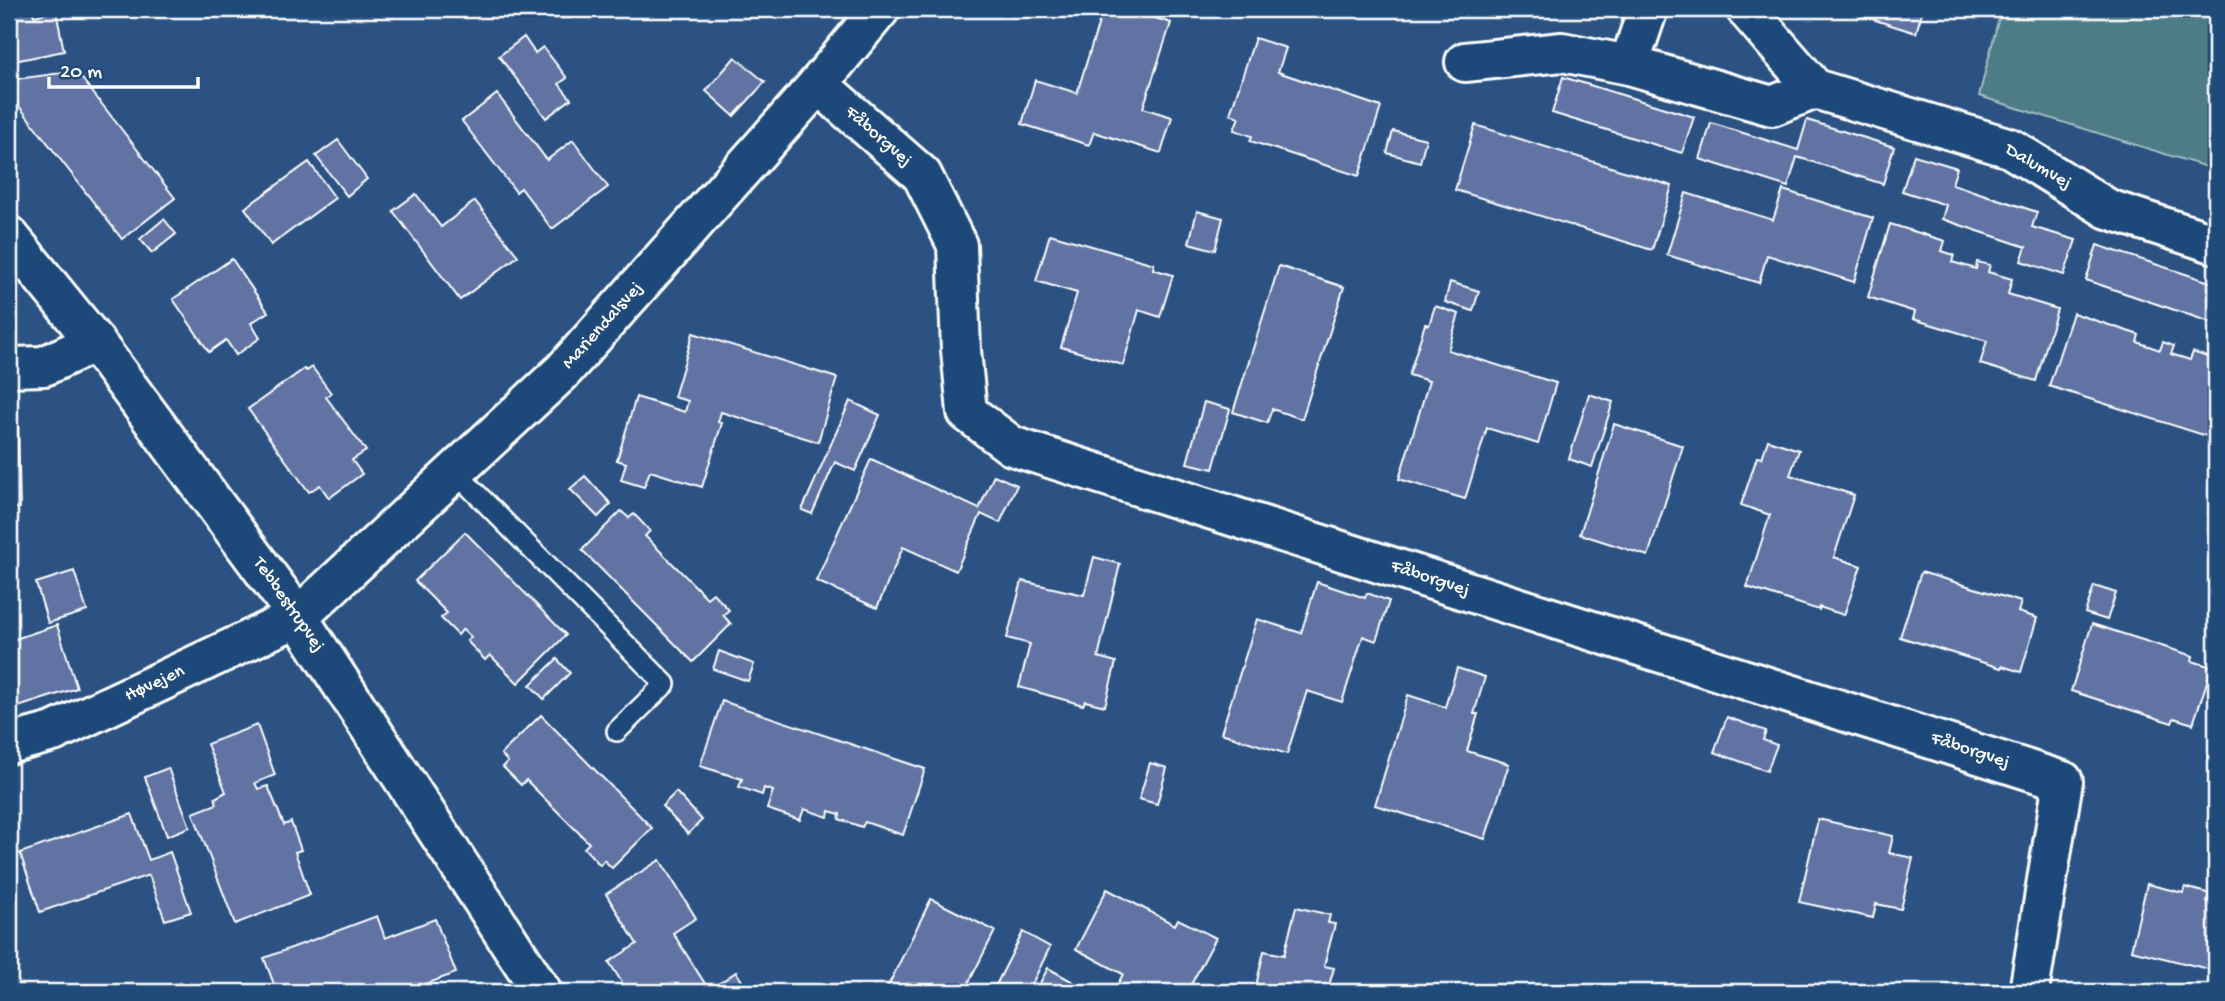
<svg xmlns="http://www.w3.org/2000/svg" width="2225" height="1001" font-family="'Gochi Hand',sans-serif">
<style>
.green{fill:#4e7c86;stroke:#a6bec2;stroke-width:2}
.building{fill:#6073a2;stroke:#fff;stroke-width:2}
.lines{fill:none;stroke-linecap:round;stroke-linejoin:round}
.lane-casing{stroke:#fff;stroke-width:24}
.street-casing{stroke:#fff;stroke-width:44}
.secondary-casing{stroke:#fff;stroke-width:44}
.lane{stroke:#1f4a7a;stroke-width:19}
.street{stroke:#1f4a7a;stroke-width:38}
.secondary{stroke:#1f4a7a;stroke-width:38}
.labels{text-anchor:middle;dominant-baseline:central;stroke-width:7;stroke-linejoin:round;paint-order:stroke}
.street-label{font-size:19px;fill:#fff;stroke:#1f4a7a}
</style>
<rect width="100%" height="100%" fill="#2b5282"/>
<filter id="ink" filterUnits="userSpaceOnUse"><feTurbulence type="fractalNoise" baseFrequency=".0143" numOctaves="2"/><feDisplacementMap in="SourceGraphic" scale="14" xChannelSelector="R" yChannelSelector="G"/><feConvolveMatrix kernelMatrix="1 2 1 2 8 2 1 2 1" color-interpolation-filters="sRGB"/></filter>
<g filter="url(#ink)">
<!-- green -->
<polygon class="green" points="2001,9 2216,9 2216,170 1979,96"/>
<!-- building -->
<g class="building">
<polygon points="9,9 32,9 34,16 56,11 64,51 9,62"/>
<rect x="546" y="9" width="24" height="9"/>
<polygon points="1103,9 1127,9 1171,23 1143,108 1172,117 1161,153 1094,132 1089,145 1022,124 1035,80 1077,93"/>
<polygon points="1854,9 1923,9 1916,33 1853,13"/>
<polygon points="524,37 535,53 543,47 567,78 559,84 571,99 546,118 499,56"/>
<polygon points="1255,38 1286,48 1278,72 1381,107 1359,176 1250,141 1252,136 1234,130 1239,117 1230,114"/>
<polygon points="735,57 765,82 734,116 706,91"/>
<polygon points="76,71 175,198 122,239 12,97 9,99 9,80"/>
<polygon points="1563,77 1694,117 1682,153 1552,113"/>
<polygon points="497,94 547,160 573,140 608,187 552,229 521,188 516,192 462,121"/>
<polygon points="1807,120 1894,147 1883,184 1797,157 1788,187 1700,159 1711,123 1798,150"/>
<polygon points="1475,125 1672,186 1652,250 1455,190"/>
<polygon points="1393,131 1426,139 1420,162 1387,153"/>
<polygon points="338,140 367,179 347,196 316,156"/>
<polygon points="1914,155 1957,168 1952,184 2037,212 2032,227 2076,240 2064,275 2021,261 2026,247 1942,219 1946,205 1902,191"/>
<polygon points="309,162 335,198 271,245 245,208"/>
<polygon points="1783,190 1873,218 1854,282 1767,255 1759,283 1667,255 1686,193 1773,220"/>
<polygon points="416,194 441,227 475,201 518,256 460,300 393,211"/>
<polygon points="1197,211 1223,218 1215,250 1189,243"/>
<polygon points="164,219 176,234 152,253 140,239"/>
<polygon points="1890,224 1945,241 1942,251 1954,255 1952,262 1976,269 1977,262 1990,265 1988,272 2012,279 2008,294 2057,309 2036,381 1980,364 1987,341 1913,319 1915,312 1868,297"/>
<polygon points="1050,234 1154,264 1153,269 1173,275 1160,317 1139,310 1123,365 1061,347 1077,293 1036,281"/>
<polygon points="2097,245 2216,284 2216,324 2086,280"/>
<polygon points="232,259 268,312 251,323 260,338 236,355 226,340 209,352 173,299"/>
<polygon points="1279,266 1344,287 1302,419 1272,409 1267,423 1233,412"/>
<polygon points="1450,282 1479,291 1473,311 1445,302"/>
<polygon points="1435,306 1459,314 1448,350 1556,383 1538,444 1487,428 1465,499 1399,479 1429,381 1409,375 1425,324 1429,325"/>
<polygon points="2073,313 2139,335 2137,342 2160,350 2163,342 2174,346 2171,354 2190,360 2193,352 2216,360 2216,439 2049,386"/>
<polygon points="693,333 837,378 818,442 721,412 718,422 722,423 702,487 650,471 644,487 621,480 626,463 617,460 636,397 685,412 688,401 674,397"/>
<polygon points="312,367 331,393 326,397 366,451 352,460 362,474 329,498 320,485 309,492 248,409 304,369 307,371"/>
<polygon points="1589,394 1613,402 1592,467 1569,459"/>
<polygon points="850,401 880,415 855,471 835,462 812,514 802,510"/>
<polygon points="1204,402 1230,409 1213,469 1187,463"/>
<polygon points="1614,424 1683,446 1648,556 1580,534"/>
<polygon points="9,427 18,427 20,508 9,508"/>
<polygon points="1768,440 1799,450 1790,475 1854,495 1834,557 1861,566 1844,615 1819,607 1819,610 1747,587 1770,515 1741,505 1757,457 1762,458"/>
<polygon points="871,459 979,509 994,475 1017,485 1000,523 981,514 956,571 903,547 877,608 816,581"/>
<polygon points="585,476 611,504 598,517 570,489"/>
<polygon points="621,511 629,518 634,514 650,531 645,536 707,598 713,593 729,610 723,615 731,624 693,662 582,550"/>
<polygon points="465,532 566,635 518,683 490,655 485,660 467,641 471,637 463,629 458,635 441,618 447,613 415,581"/>
<polygon points="1094,557 1120,564 1098,657 1116,662 1105,706 1085,701 1083,705 1019,687 1030,644 1007,638 1022,581 1084,595"/>
<polygon points="74,571 87,611 48,623 36,583"/>
<polygon points="1921,572 2021,602 2018,612 2037,618 2021,672 2002,666 2001,668 1900,637"/>
<polygon points="1317,582 1365,598 1367,593 1389,601 1376,641 1363,636 1342,702 1307,691 1287,754 1221,733 1257,619 1301,633"/>
<polygon points="2094,586 2116,593 2107,620 2085,613"/>
<polygon points="2092,624 2193,656 2192,661 2212,667 2193,724 2174,718 2172,723 2071,691"/>
<polygon points="57,625 77,688 9,710 9,641"/>
<polygon points="719,651 754,664 748,681 713,669"/>
<polygon points="557,659 570,673 544,699 530,685"/>
<polygon points="1457,668 1485,677 1474,714 1478,714 1467,751 1509,764 1485,839 1375,805 1408,695 1445,707"/>
<polygon points="722,701 925,769 903,835 865,822 862,827 839,819 840,814 829,811 828,817 804,809 800,820 767,809 773,791 764,788 762,795 739,787 742,779 700,766"/>
<polygon points="541,715 652,828 612,868 604,860 600,865 584,848 589,843 526,780 521,785 503,767 508,762 501,754"/>
<polygon points="1727,717 1766,731 1763,740 1777,745 1767,771 1714,752"/>
<polygon points="257,725 275,775 255,783 258,789 268,786 284,825 291,822 301,850 295,852 310,895 235,924 193,813 217,804 215,798 226,792 207,744"/>
<polygon points="1150,763 1167,768 1157,804 1139,799"/>
<polygon points="168,768 190,827 167,836 145,777"/>
<polygon points="676,792 702,820 688,834 662,806"/>
<polygon points="132,814 149,860 170,852 191,912 165,920 149,875 40,912 20,853"/>
<polygon points="1818,819 1893,836 1889,853 1913,858 1901,909 1876,904 1873,918 1799,902"/>
<polygon points="660,860 696,918 673,933 709,990 736,972 749,992 628,992 609,962 637,944 606,894"/>
<polygon points="2147,884 2183,893 2185,887 2210,894 2207,901 2216,903 2216,971 2131,950"/>
<polygon points="1107,889 1175,925 1178,919 1216,938 1187,992 1114,992 1123,974 1076,949"/>
<polygon points="931,899 995,931 964,992 885,992"/>
<polygon points="1296,907 1330,915 1328,923 1335,924 1324,966 1334,968 1327,992 1258,992 1255,990 1264,951 1284,955"/>
<polygon points="377,916 385,938 435,919 456,973 404,992 277,992 264,958"/>
<polygon points="1023,932 1050,947 1028,992 1006,992 995,987"/>
<polygon points="1048,968 1086,989 1084,992 1035,992"/>
<polygon points="180,983 182,992 134,992"/>
</g>
<g class="lines">
<defs>
<polyline id="lane" points="455,472 665,684 617,731"/>
<g id="street">
<polyline points="1746,9 1815,89 2010,148 2108,209 2216,244"/>
<polyline points="1465,62 1562,52 1629,65 1772,106 1815,89"/>
<polyline points="1629,65 1648,9"/>
<polyline points="818,84 922,175 957,245 961,350 967,412 1012,446 2063,781 2029,992"/>
<polyline points="9,367 44,366 95,342"/>
<polyline points="9,744 53,732 298,617 562,372 818,84 880,9"/>
</g>
<polyline id="secondary" points="9,236 95,342 298,617 542,992"/>
</defs>
<!-- lane casing -->
<use href="#lane" class="lane-casing"/>
<!-- street casing -->
<use href="#street" class="street-casing"/>
<!-- secondary casing -->
<use href="#secondary" class="secondary-casing"/>
<!-- lane -->
<use href="#lane" class="lane"/>
<!-- street -->
<use href="#street" class="street"/>
<!-- secondary -->
<use href="#secondary" class="secondary"/>
</g>
</g>
<g class="labels">
<!-- street labels -->
<g class="street-label">
<text transform="translate(878 137) rotate(41)">Fåborgvej</text>
<text transform="translate(2038 167) rotate(30)">Dalumvej</text>
<text transform="translate(603 326) rotate(-48)">Mariendalsvej</text>
<text transform="translate(1430 579) rotate(18)">Fåborgvej</text>
<text transform="translate(288 605) rotate(55)">Tebbestrupvej</text>
<text transform="translate(155 684) rotate(-25)">Høvejen</text>
<text transform="translate(1970 751) rotate(18)">Fåborgvej</text>
</g>
</g>
<!-- margin -->
<rect width="2225" height="1001" fill="none" stroke="#1f4a7a" stroke-width="35"/>
<rect x="18" y="18" width="2190" height="966" fill="none" stroke="#fff" stroke-width="2.5" filter="url(#ink)"/>
<!-- scale -->
<path d="M49 77v10h149v-10" fill="none" stroke="#ffffff" stroke-width="3.5"/>
<text x="60" y="77" font-size="21" fill="#ffffff" stroke="#1f4a7a" stroke-width="5" paint-order="stroke">20 m</text>
</svg>
